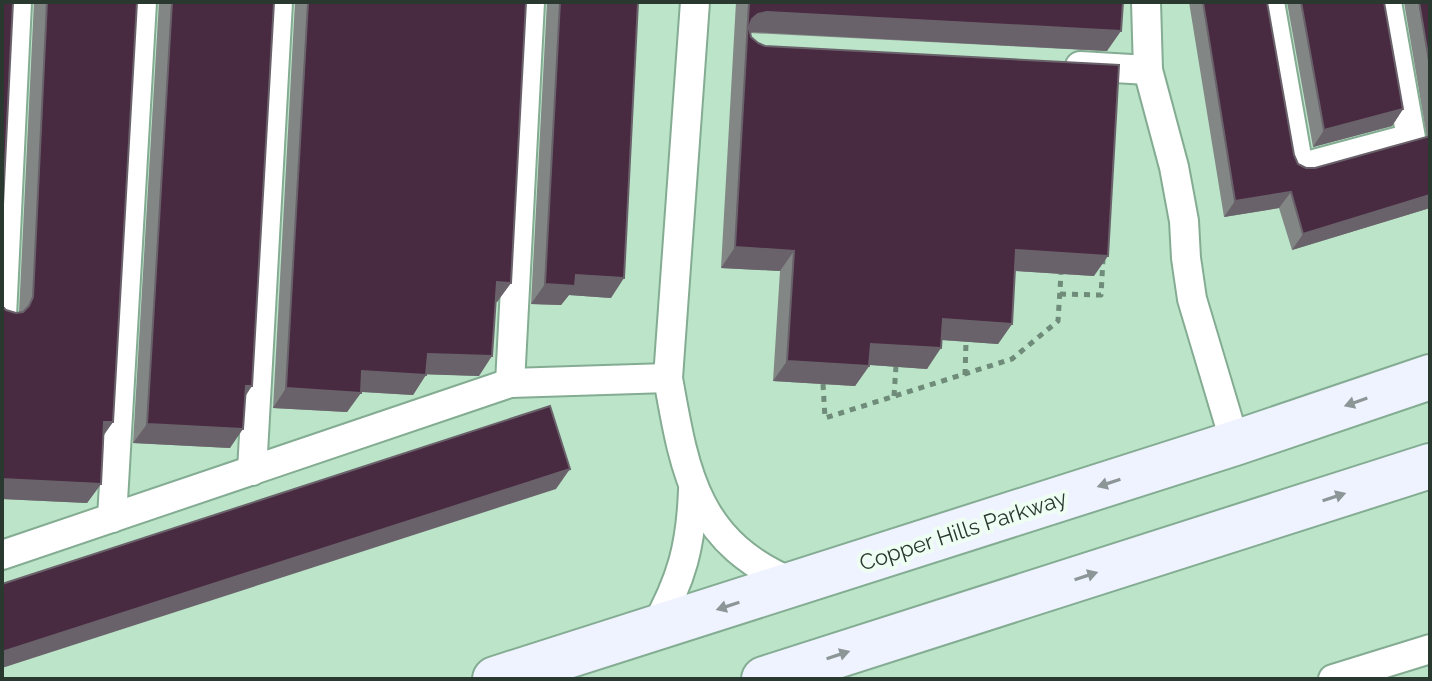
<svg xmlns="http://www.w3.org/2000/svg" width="1432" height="681" font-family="Raleway,sans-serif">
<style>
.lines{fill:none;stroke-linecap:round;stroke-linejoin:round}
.service-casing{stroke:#84ac92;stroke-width:32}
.secondary-casing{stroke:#84ac92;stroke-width:48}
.path{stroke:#6f8b79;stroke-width:5;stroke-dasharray:6 6;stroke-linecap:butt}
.service{stroke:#fff;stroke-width:28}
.secondary{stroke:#eff2ff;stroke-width:44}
.wall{fill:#828785}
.shaded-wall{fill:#6a626a}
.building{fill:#482a41;stroke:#6a626a;stroke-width:2}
.oneway{fill:#8c9697}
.labels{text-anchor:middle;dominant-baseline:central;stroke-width:8;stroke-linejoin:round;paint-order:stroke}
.street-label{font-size:22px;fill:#29392f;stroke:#eefef3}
</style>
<rect width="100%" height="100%" fill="#bbe4c9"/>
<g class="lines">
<defs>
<g id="service">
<path d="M695,2L668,378C685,474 696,544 796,584"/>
<polyline points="1146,2 1148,70 1174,167 1184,221 1186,258 1192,299 1235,443"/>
<polyline points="1270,2 1299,168 1411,138 1387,2"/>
<polyline points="1080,66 1148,70"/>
<polyline points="2,316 17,2"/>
<polyline points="510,383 530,2"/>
<polyline points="252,471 278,2"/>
<polyline points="112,518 142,2"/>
<polyline points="2,555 510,383 668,378"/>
<path d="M654,629C682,580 691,545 693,490"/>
<polyline points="1333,679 1430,649"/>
</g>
<g id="secondary">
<polyline points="495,679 1235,443 1430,377"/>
<polyline points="764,679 1430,466"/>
</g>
</defs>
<!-- service casing -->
<use href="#service" class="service-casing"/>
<!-- secondary casing -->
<use href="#secondary" class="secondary-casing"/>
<!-- path -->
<g class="path">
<polyline points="1060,294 1101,295 1103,259"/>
<polyline points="965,375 966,342"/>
<polyline points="823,384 825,418 1012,359 1058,321 1061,274"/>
<polyline points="894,396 896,366"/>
</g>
<!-- service -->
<use href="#service" class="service"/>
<!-- secondary -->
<use href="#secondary" class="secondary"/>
</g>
<!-- wall -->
<g class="wall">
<polygon points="34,2 137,2 113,422 104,435 101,484 87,503 2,499 2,306 6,310 16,313 19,313"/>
<polygon points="159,2 274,2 245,396 230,448 133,443"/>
<polygon points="295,2 526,2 511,283 497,302 496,302 479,376 426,374 413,395 361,392 347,412 273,408"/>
<polygon points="547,2 638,2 611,298 569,295 561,305 531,304"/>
<polygon points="736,2 1123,2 1107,51 750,33 751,37 758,43 1094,276 1015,271 1012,324 998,344 941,340 927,369 870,365 855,386 773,381 780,271 721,268"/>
<polygon points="1189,2 1267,2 1294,155 1298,164 1306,168 1315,168 1427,138 1404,2 1430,2 1430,208 1292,250 1279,208 1224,217"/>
<polygon points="1287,2 1384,2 1403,109 1392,126 1313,147"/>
</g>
<!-- shaded-wall -->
<g class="shaded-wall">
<polygon points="767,12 1121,31 1107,51 753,32 747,33 752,19 758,14"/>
<polygon points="1403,109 1392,126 1313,147 1324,130"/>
<polygon points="1291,192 1279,208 1224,217 1235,201"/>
<polygon points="1430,195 1430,208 1292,250 1303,234"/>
<polygon points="735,247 794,251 780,271 721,268"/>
<polygon points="1016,250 1108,256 1094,276 1002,270"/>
<polygon points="576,275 624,278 611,298 569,295 561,305 531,304 545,284"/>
<polygon points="497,282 511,283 497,302 483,301"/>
<polygon points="943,319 1012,324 998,344 929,339"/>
<polygon points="871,344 941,348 927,369 857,364"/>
<polygon points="428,354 492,356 479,376 414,374"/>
<polygon points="787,361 869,366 855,386 773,381"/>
<polygon points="362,371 426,375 413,395 348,391"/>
<polygon points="246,386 252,386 239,406"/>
<polygon points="286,388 361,393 347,412 273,408"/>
<polygon points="104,422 113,422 99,441"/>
<polygon points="147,424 243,429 230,448 133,443"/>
<polygon points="570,469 556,489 2,668 2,652"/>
<polygon points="2,479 101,484 87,503 2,499"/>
</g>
<!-- building -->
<g class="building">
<polygon points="2,2 13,2 2,225"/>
<polygon points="47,2 137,2 113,422 104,422 101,484 2,479 2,306 6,310 16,313 23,312 29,306 33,297"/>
<polygon points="172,2 274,2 252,386 246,386 243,429 147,424"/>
<polygon points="308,2 526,2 511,283 497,282 492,356 428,354 426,375 362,371 361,393 286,388"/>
<polygon points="560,2 638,2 624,278 576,275 575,286 545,284"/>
<polygon points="749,2 1123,2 1121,31 767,12 758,14 752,19 749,27 751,37 758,43 765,46 1119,65 1108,256 1016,250 1012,324 943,319 941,348 871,344 869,366 787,361 794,251 735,247"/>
<polygon points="1203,2 1267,2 1294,155 1298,164 1306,168 1315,168 1430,136 1430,195 1303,234 1291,192 1235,201"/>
<polygon points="1301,2 1384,2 1403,109 1324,130"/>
<polygon points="1419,2 1430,2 1430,67"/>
<polygon points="550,406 570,469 2,652 2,584"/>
</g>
<!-- one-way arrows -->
<defs><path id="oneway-solid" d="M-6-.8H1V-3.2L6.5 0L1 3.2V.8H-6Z" transform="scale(2)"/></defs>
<g class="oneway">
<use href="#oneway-solid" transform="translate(1356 402) rotate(161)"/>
<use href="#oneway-solid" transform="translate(1109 483) rotate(162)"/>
<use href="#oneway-solid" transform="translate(1334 497) rotate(-18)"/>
<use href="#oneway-solid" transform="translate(1086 576) rotate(-18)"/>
<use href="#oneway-solid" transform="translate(728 606) rotate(162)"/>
<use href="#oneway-solid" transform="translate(838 655) rotate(-18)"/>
</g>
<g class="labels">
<!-- street labels -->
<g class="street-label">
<text transform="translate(963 530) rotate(-18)">Copper Hills Parkway</text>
</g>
</g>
<!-- border -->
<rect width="1432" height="681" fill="none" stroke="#29392f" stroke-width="8"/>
</svg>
